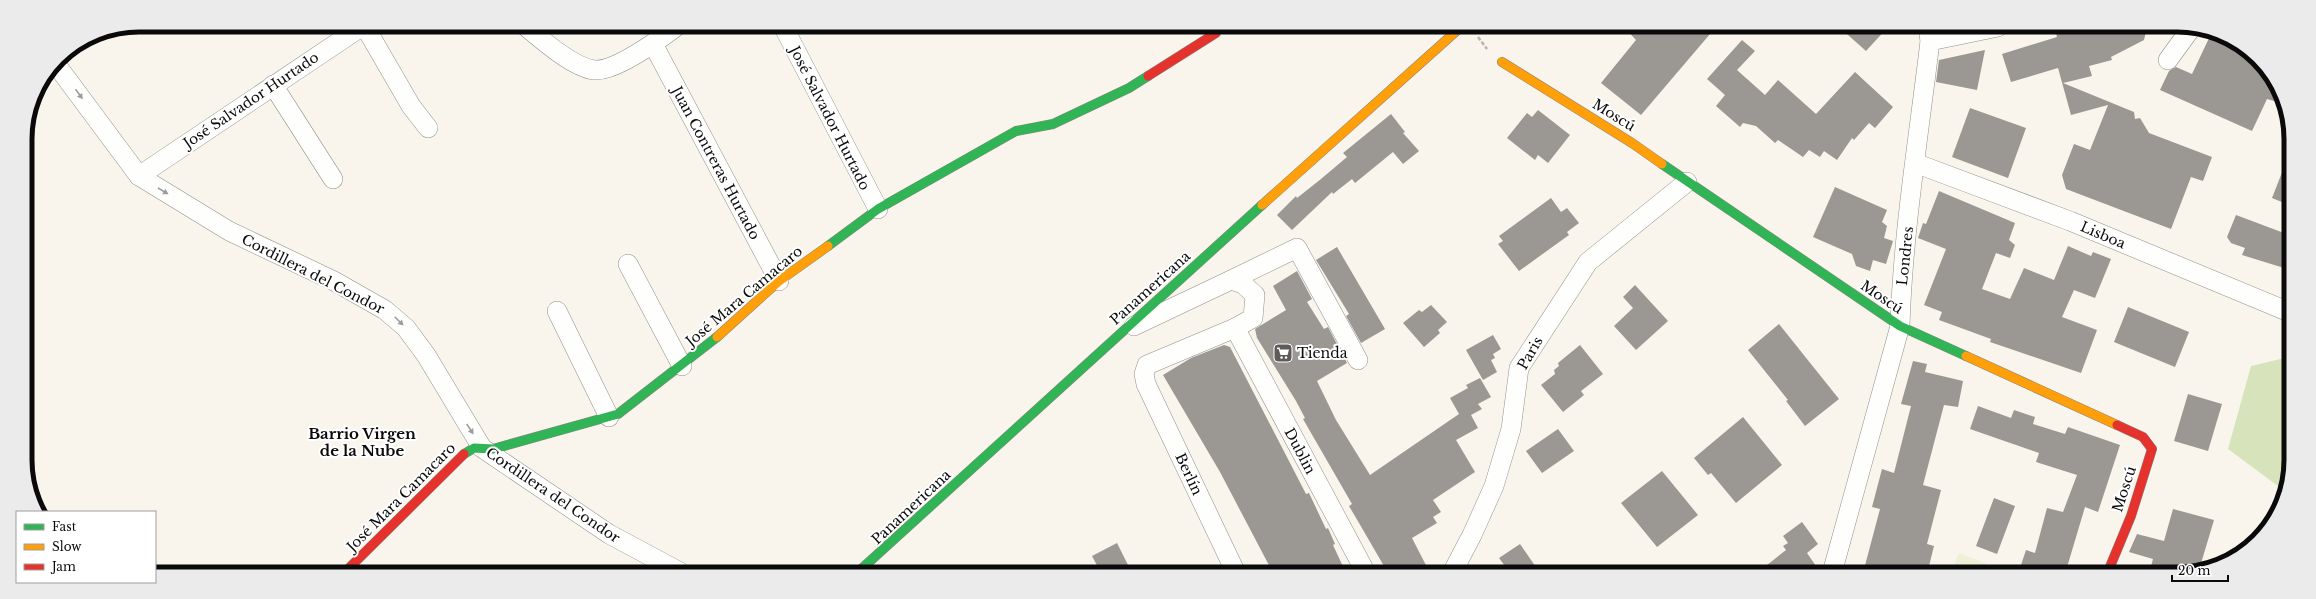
<svg xmlns="http://www.w3.org/2000/svg" width="2316" height="599" font-family="'Libre Baskerville',serif">
<style>
.forest{fill:#d7e4bb}
.pitch{fill:#eff1d6}
.building{fill:#9b9893}
.lines{fill:none;stroke-linecap:round;stroke-linejoin:round}
.street-casing{stroke:#92908c;stroke-width:20}
.fast-casing{stroke:#888682;stroke-width:10}
.slow-casing{stroke:#888682;stroke-width:10}
.jam-casing{stroke:#888682;stroke-width:10}
.path{stroke:#b7b6b5;stroke-width:2.5;stroke-dasharray:4 2;stroke-linecap:butt}
.street{stroke:#fefefc;stroke-width:19}
.fast{stroke:#30b455;stroke-width:9}
.slow{stroke:#ff9f0a;stroke-width:9}
.jam{stroke:#e5322d;stroke-width:9}
.oneway{fill:#9c9c9b}
.labels{text-anchor:middle;dominant-baseline:central;stroke-width:4;stroke-linejoin:round;paint-order:stroke}
.street-label{font-size:14px;fill:#0a0a0a;stroke:#fff}
.poi-label{font-size:14px;fill:#0a0a0a;stroke:#fff;text-anchor:start}
.neighbourhood-label{font-size:15px;font-weight:bold;fill:#0a0a0a;stroke:#fff}
.rim{fill:none;stroke:#0a0a0a;stroke-width:5}
</style>
<rect width="100%" height="100%" fill="#f9f5ec"/>
<!-- forest -->
<polygon class="forest" points="2289,357 2289,482 2277,514 2282,489 2228,449 2251,366"/>
<!-- pitch -->
<polygon class="pitch" points="1959,553 1987,564 1984,574 1951,574"/>
<!-- building -->
<g class="building">
<polygon points="1624,27 1716,27 1641,115 1601,83 1636,40"/>
<polygon points="1839,27 1888,27 1866,51"/>
<polygon points="2076,27 2147,27 2144,40 2111,57 2112,60 2089,66 2092,76 2063,83 2134,112 2135,119 2140,118 2149,133 2212,157 2203,181 2191,177 2171,229 2066,189 2062,175 2074,144 2090,150 2108,105 2071,115 2058,68 2011,82 2002,54 2057,37 2056,33"/>
<polygon points="2211,34 2258,59 2281,103 2267,99 2252,131 2160,90 2169,71 2176,67 2192,74"/>
<polygon points="1742,40 1755,51 1737,70 1765,95 1778,80 1816,114 1855,72 1893,107 1875,128 1869,123 1854,140 1852,138 1837,160 1824,151 1820,157 1809,150 1803,157 1778,140 1775,143 1756,126 1743,123 1740,127 1716,106 1725,95 1707,79"/>
<polygon points="1985,50 1977,90 1936,82 1939,60"/>
<polygon points="1970,108 2026,128 2008,178 1952,157"/>
<polygon points="1538,110 1570,135 1548,163 1538,155 1535,160 1507,138 1527,113 1532,117"/>
<polygon points="1391,114 1405,132 1403,133 1419,151 1403,164 1393,152 1355,183 1352,179 1333,194 1332,192 1292,230 1277,215 1296,196 1297,198 1321,179 1347,157 1343,153"/>
<polygon points="2288,157 2289,157 2289,205 2272,198"/>
<polygon points="1835,187 1887,210 1882,222 1887,226 1884,238 1893,241 1886,264 1873,260 1870,271 1856,266 1852,254 1813,237"/>
<polygon points="1939,191 2015,223 2009,240 2015,245 2010,258 1996,253 1982,289 2010,299 2024,268 2054,280 2068,246 2091,256 2093,252 2111,259 2095,298 2074,290 2062,317 2097,330 2081,373 1990,342 1991,339 1939,320 1942,312 1924,305 1946,249 1918,238 1923,223 1926,224"/>
<polygon points="1551,198 1561,212 1567,208 1579,223 1567,232 1569,235 1519,271 1498,244 1503,241 1499,236"/>
<polygon points="2236,215 2289,235 2289,256 2284,268 2242,255 2245,248 2231,243 2227,237"/>
<polygon points="1337,247 1385,329 1361,343 1346,316 1349,314 1316,260"/>
<polygon points="1297,271 1312,299 1307,302 1324,329 1328,327 1347,363 1317,381 1336,420 1370,475 1459,414 1450,398 1468,388 1466,385 1480,378 1491,397 1478,404 1482,409 1471,415 1478,428 1456,440 1475,472 1433,500 1441,512 1433,517 1437,523 1412,538 1430,573 1388,573 1359,523 1349,506 1352,504 1303,419 1305,418 1296,401 1257,338 1255,329 1286,310 1273,286"/>
<polygon points="1635,285 1668,321 1636,350 1614,326 1633,308 1623,297"/>
<polygon points="1431,305 1447,322 1438,330 1440,333 1424,347 1403,323 1419,310 1422,312"/>
<polygon points="2128,307 2189,332 2175,367 2114,342"/>
<polygon points="1779,324 1839,399 1805,426 1786,401 1788,400 1748,350"/>
<polygon points="1493,335 1501,349 1493,354 1495,358 1491,360 1497,372 1483,380 1466,350"/>
<polygon points="1224,345 1230,347 1306,494 1309,493 1326,529 1328,528 1335,544 1333,545 1346,573 1273,573 1220,472 1163,375 1191,358"/>
<polygon points="1580,345 1603,374 1581,391 1584,395 1563,412 1541,385 1555,374 1554,370 1559,366 1558,363"/>
<polygon points="1913,361 1927,364 1925,372 1963,381 1958,407 1944,405 1923,485 1941,490 1927,544 1934,546 1927,574 1863,573 1880,509 1872,507 1882,469 1894,473 1911,406 1901,404"/>
<polygon points="2188,394 2222,404 2208,451 2174,441"/>
<polygon points="1978,406 2011,418 2014,410 2035,417 2033,424 2065,434 2068,427 2120,445 2098,512 2085,507 2065,574 2018,574 2026,550 2035,553 2047,508 2063,512 2077,475 2036,462 2039,453 1970,429"/>
<polygon points="1743,417 1782,465 1736,503 1711,473 1708,475 1694,458"/>
<polygon points="1558,429 1574,451 1542,473 1526,451"/>
<polygon points="1662,471 1698,515 1657,547 1621,503"/>
<polygon points="1994,498 2015,506 1997,554 1976,546"/>
<polygon points="2173,509 2214,520 2199,570 2183,567 2181,574 2149,574 2153,559 2129,552 2137,534 2164,541"/>
<polygon points="1802,522 1818,544 1807,553 1816,566 1806,573 1757,573 1786,550 1783,546 1788,543 1783,536"/>
<polygon points="1117,543 1132,573 1101,573 1092,556"/>
<polygon points="1520,544 1540,573 1510,573 1499,558"/>
</g>
<g class="lines">
<defs>
<g id="street">
<polyline points="364,25 411,106 428,128"/>
<path d="M524,25C541,39 572,67 594,70C615,72 660,39 677,26"/>
<polyline points="783,26 878,209"/>
<polyline points="1930,41 1998,27"/>
<polyline points="653,44 779,281"/>
<polyline points="2168,60 2192,27"/>
<polyline points="55,63 139,176 229,231 334,281 385,310 406,328 426,355 482,448 609,534 680,572"/>
<polyline points="273,85 333,179"/>
<polyline points="1915,163 2070,221 2289,312"/>
<polyline points="139,176 364,25"/>
<polyline points="628,264 682,366"/>
<polyline points="1231,280 1297,248 1358,360"/>
<polyline points="557,311 609,417"/>
<polyline points="1134,326 1231,280 1243,284 1255,295 1253,318 1235,328 1147,365 1144,374 1146,384 1236,573"/>
<polyline points="1235,328 1366,573"/>
<polyline points="1452,573 1472,535 1494,486 1511,429 1519,368 1588,262 1687,182"/>
<path d="M1832,573L1900,326C1903,230 1919,135 1930,41L1928,27"/>
</g>
<g id="fast">
<polyline points="1662,164 1900,326 1966,356"/>
<polyline points="828,246 878,209 1016,131 1053,124 1129,88 1148,76"/>
<polyline points="464,454 474,448 493,449 618,414 717,337"/>
<polyline points="858,572 1262,205"/>
</g>
<g id="slow">
<polyline points="1502,62 1632,143 1662,164"/>
<polyline points="1262,205 1462,26"/>
<polyline points="717,337 779,281 828,246"/>
<polyline points="1966,356 2117,425"/>
</g>
<g id="jam">
<polyline points="1148,76 1216,33 1217,26"/>
<polyline points="345,572 464,454"/>
<polyline points="2107,574 2131,516 2152,449 2143,437 2117,425"/>
</g>
</defs>
<!-- street casing -->
<use href="#street" class="street-casing"/>
<!-- fast casing -->
<use href="#fast" class="fast-casing"/>
<!-- slow casing -->
<use href="#slow" class="slow-casing"/>
<!-- jam casing -->
<use href="#jam" class="jam-casing"/>
<!-- path -->
<polyline class="path" points="1478,37 1487,49"/>
<!-- street -->
<use href="#street" class="street"/>
<!-- fast -->
<use href="#fast" class="fast"/>
<!-- slow -->
<use href="#slow" class="slow"/>
<!-- jam -->
<use href="#jam" class="jam"/>
</g>
<!-- one-way arrows -->
<defs><path id="oneway-solid" d="M-6-.8H1V-3.2L6.5 0L1 3.2V.8H-6Z"/></defs>
<g class="oneway">
<use href="#oneway-solid" transform="translate(79 94) rotate(54)"/>
<use href="#oneway-solid" transform="translate(163 191) rotate(31)"/>
<use href="#oneway-solid" transform="translate(399 321) rotate(45)"/>
<use href="#oneway-solid" transform="translate(470 429) rotate(57)"/>
</g>
<!-- icons -->
<defs>
<symbol id="supermarket-square" viewBox="-11 -11 22 22"><rect x="-9" y="-9" width="18" height="18" rx="4" fill="#5e5c59" stroke="#fff"/><path d="M-6-5.5h2.5l.6 2H6L4.5 2H-2.5L-4.4-4H-6ZM-1.5 3.2a1.3 1.3 0 1 0 .1 0ZM3 3.2a1.3 1.3 0 1 0 .1 0Z" fill="#fff"/></symbol>
</defs>
<g fill-rule="evenodd">
<use href="#supermarket-square" x="1272" y="342" width="22" height="22"/>
</g>
<g class="labels">
<!-- street labels -->
<g class="street-label">
<text transform="translate(251 100) rotate(-34)">José Salvador Hurtado</text>
<text transform="translate(1614 115) rotate(32)">Moscú</text>
<text transform="translate(830 118) rotate(63)">José Salvador Hurtado</text>
<text transform="translate(716 163) rotate(62)">Juan Contreras Hurtado</text>
<text transform="translate(2103 235) rotate(23)">Lisboa</text>
<text transform="translate(1905 256) rotate(-84)">Londres</text>
<text transform="translate(313 274) rotate(27)">Cordillera del Condor</text>
<text transform="translate(1150 288) rotate(-42)">Panamericana</text>
<text transform="translate(744 296) rotate(-40)">José Mara Camacaro</text>
<text transform="translate(1882 297) rotate(34)">Moscú</text>
<text transform="translate(1530 353) rotate(-60)">Paris</text>
<text transform="translate(1300 451) rotate(62)">Dublin</text>
<text transform="translate(1189 474) rotate(65)">Berlín</text>
<text transform="translate(2124 489) rotate(-72)">Moscú</text>
<text transform="translate(553 495) rotate(34)">Cordillera del Condor</text>
<text transform="translate(401 497) rotate(-45)">José Mara Camacaro</text>
<text transform="translate(911 507) rotate(-43)">Panamericana</text>
</g>
<!-- poi labels -->
<g class="poi-label">
<text x="1297" y="353">Tienda</text>
</g>
<!-- neighbourhood labels -->
<g class="neighbourhood-label">
<text x="362" y="433">Barrio Virgen<tspan x="362" dy="17">de la Nube</tspan></text>
</g>
</g>
<!-- crop -->
<path d="M0 0H2316V599H0ZM139 32H2177A107 107 0 0 1 2284 139V460A107 107 0 0 1 2177 567H139A107 107 0 0 1 32 460V139A107 107 0 0 1 139 32Z" fill="#ebebeb" fill-rule="evenodd"/>
<path class="rim" d="M139 32H2177A107 107 0 0 1 2284 139V460A107 107 0 0 1 2177 567H139A107 107 0 0 1 32 460V139A107 107 0 0 1 139 32Z"/>
<!-- legend -->
<rect x="16" y="511" width="140" height="72" fill="#ffffff" stroke="#9d9d9d"/>
<rect x="24" y="524" width="20" height="6" fill="#30b455" stroke="#9d9d9d"/>
<text x="52" y="531" font-size="12" fill="#0a0a0a">Fast</text>
<rect x="24" y="544" width="20" height="6" fill="#ff9f0a" stroke="#9d9d9d"/>
<text x="52" y="551" font-size="12" fill="#0a0a0a">Slow</text>
<rect x="24" y="564" width="20" height="6" fill="#e5322d" stroke="#9d9d9d"/>
<text x="52" y="571" font-size="12" fill="#0a0a0a">Jam</text>
<!-- scale -->
<path d="M2172 575v6h56v-6" fill="none" stroke="#0a0a0a" stroke-width="2"/>
<text x="2178" y="575" font-size="12" fill="#0a0a0a" stroke="#ffffff" stroke-width="3" paint-order="stroke">20 m</text>
</svg>
